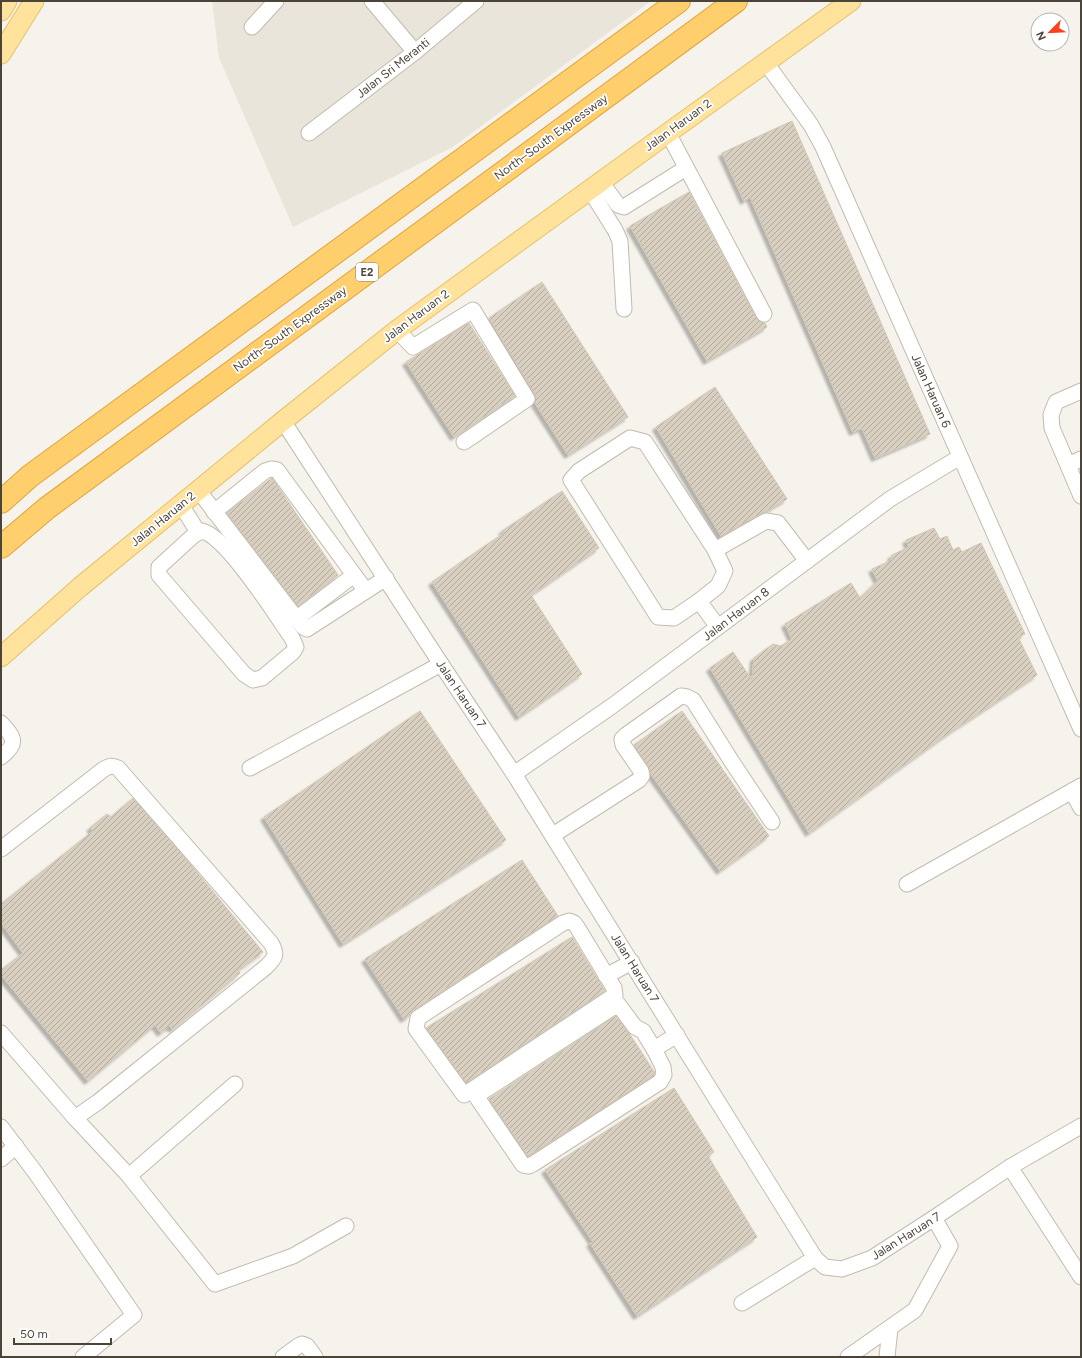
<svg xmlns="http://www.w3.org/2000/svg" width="1082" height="1358" font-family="Figtree,sans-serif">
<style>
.residential{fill:#eae5da}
.building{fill:url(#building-hatch);stroke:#d3c7b4;filter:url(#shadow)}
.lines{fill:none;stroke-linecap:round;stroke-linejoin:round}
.minor-casing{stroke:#c2bbae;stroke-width:17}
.major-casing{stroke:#e6c16a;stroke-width:21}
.highway-casing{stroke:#e0a43c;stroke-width:24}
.minor{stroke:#fff;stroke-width:15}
.major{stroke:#ffe39c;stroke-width:19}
.highway{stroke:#ffcf6e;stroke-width:22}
.labels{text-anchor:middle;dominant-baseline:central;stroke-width:3.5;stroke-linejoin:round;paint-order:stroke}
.shield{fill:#fff;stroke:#817c74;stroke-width:1}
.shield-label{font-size:11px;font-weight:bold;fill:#4b4439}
.street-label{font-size:12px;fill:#4b4439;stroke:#fff}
</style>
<defs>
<pattern id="building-hatch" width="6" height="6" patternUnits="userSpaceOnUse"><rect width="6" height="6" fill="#d8cfc1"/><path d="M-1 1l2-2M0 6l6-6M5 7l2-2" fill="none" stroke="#b1aa9e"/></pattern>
<filter id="shadow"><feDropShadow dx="-3.5" dy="3.5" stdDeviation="1" flood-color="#0004"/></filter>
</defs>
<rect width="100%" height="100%" fill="#f6f3ec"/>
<!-- residential -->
<polygon class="residential" points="212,1 651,1 453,147 293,227 219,58"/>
<!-- building -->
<g class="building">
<polygon points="792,121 930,434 875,458 862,428 853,432 750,197 744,201 722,153"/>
<polygon points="689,192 756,318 760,322 765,323 767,327 707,361 630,226"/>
<polygon points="542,282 628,417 568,455 535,403 536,399 535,394 489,318"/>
<polygon points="469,323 515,396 454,437 406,362"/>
<polygon points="715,387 787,499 765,512 762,513 721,536 656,427"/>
<polygon points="272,478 338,575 298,606 227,513"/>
<polygon points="562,491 599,548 531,595 582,674 519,717 432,582 504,533 502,531"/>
<polygon points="934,528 940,539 947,536 953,550 959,547 962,552 981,543 1025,634 1018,637 1037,675 952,731 809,833 710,668 733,652 752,680 754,658 773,644 781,646 792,639 785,624 851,583 860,598 878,581 872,569 890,561 892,555 909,547 906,540"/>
<polygon points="420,711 506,840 343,944 264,817"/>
<polygon points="682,711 769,836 720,871 651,774 648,766 634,745"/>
<polygon points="133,798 186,859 263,952 238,970 240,973 173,1029 169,1026 161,1033 155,1025 88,1081 1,975 1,970 23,953 1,923 1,904 93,831 90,828 107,814 111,817"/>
<polygon points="522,860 558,916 413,1010 409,1016 404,1019 365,959"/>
<polygon points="572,937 605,991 466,1083 426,1028"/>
<polygon points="616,1016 629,1033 655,1073 653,1076 528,1156 489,1099"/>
<polygon points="674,1088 714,1152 708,1156 757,1237 637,1316 590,1243 593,1242 545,1170"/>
</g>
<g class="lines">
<defs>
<g id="minor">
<polyline points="372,1 415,52"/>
<polyline points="252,27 276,1"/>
<polyline points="766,63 811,125 823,147 1081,729"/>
<polyline points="309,133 415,52 476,1"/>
<polyline points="668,133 764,314"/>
<polyline points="601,182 618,205 624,207 686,168"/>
<polyline points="590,190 615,230 620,241 624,309"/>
<polyline points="397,330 413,347 473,310 527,399 464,442"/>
<polyline points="1081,391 1056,402 1051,415 1052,428 1081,496"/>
<polyline points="283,421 441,664 514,774 815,1258 825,1267 842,1269 872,1258 934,1218 1010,1167 1081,1126"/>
<polyline points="1068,465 1081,459"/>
<polyline points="198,490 303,627 307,629 386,578"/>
<polyline points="181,505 198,532"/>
<polyline points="214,512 265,471 271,469 277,470 366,591"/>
<path d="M202,531C227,537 275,614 292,638L296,647L293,652L262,678L253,680L244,674L159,575V567L194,535Z"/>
<polyline points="699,601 718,586 725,571 715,550"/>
<polyline points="296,619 354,575"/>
<polyline points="718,627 699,601 674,618 658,617 571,480 579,471 630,438 645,442 715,550 766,521 778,523 807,561"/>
<path d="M1,723C15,738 18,744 1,757"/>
<polyline points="250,768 441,664"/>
<polyline points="514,774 612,706 890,499 960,457"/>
<polyline points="1072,791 1081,808"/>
<polyline points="553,835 639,780 642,776 641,771 623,745 622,739 626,735 681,696 687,697 693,700 732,762 772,822"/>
<path d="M1,849L104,769C110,766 112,765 118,768L271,943C278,955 275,958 266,967L98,1102L75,1118L1,1033"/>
<polyline points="907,884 1081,786"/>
<polygon points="569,921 574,923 577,927 614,988 615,995 464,1095 416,1029 418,1018 563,923"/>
<polyline points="606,976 632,962"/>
<polygon points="618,1004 635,1027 643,1031 654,1049 663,1067 664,1075 660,1082 533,1164 529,1166 523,1165 476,1096"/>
<polyline points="654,1049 677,1035"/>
<polyline points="235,1084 129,1176 215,1284 293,1256 346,1226"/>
<polyline points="75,1118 129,1176"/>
<polyline points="1,1127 35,1172 134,1315 83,1357"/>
<polyline points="1,1159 16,1146"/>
<polyline points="1010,1167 1081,1277"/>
<polyline points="742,1303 815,1258"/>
<polyline points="283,1357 298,1346 302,1344 307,1346 315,1357"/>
<polyline points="848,1357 915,1310 950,1246 934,1218"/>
<polyline points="887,1357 890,1328"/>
</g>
<g id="major">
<polyline points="1,11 7,1"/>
<polyline points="1,54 34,1"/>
<polyline points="1,657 80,587 283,421 397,330 668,133 851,1"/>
</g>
<g id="highway">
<polyline points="1,502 30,476 679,1"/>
<polyline points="1,547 47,508 736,1"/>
</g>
</defs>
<!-- minor casing -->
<use href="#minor" class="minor-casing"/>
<!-- major casing -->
<use href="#major" class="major-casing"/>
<!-- highway casing -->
<use href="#highway" class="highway-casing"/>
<!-- minor -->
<use href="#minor" class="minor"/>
<!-- major -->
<use href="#major" class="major"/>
<!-- highway -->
<use href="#highway" class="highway"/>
</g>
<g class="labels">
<!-- shield labels -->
<rect class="shield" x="356" y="263" width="22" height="18" rx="3"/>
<g class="shield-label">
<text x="367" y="272">E2</text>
</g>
<!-- street labels -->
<g class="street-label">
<text transform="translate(393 68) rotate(-38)">Jalan Sri Meranti</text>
<text transform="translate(678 125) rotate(-36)">Jalan Haruan 2</text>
<text transform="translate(551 137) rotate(-36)">North–South Expressway</text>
<text transform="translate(416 316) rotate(-37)">Jalan Haruan 2</text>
<text transform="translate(290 329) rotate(-36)">North–South Expressway</text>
<text transform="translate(931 391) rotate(66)">Jalan Haruan 6</text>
<text transform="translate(163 519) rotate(-39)">Jalan Haruan 2</text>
<text transform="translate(736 614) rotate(-37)">Jalan Haruan 8</text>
<text transform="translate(461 694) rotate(56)">Jalan Haruan 7</text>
<text transform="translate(635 968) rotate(58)">Jalan Haruan 7</text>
<text transform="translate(906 1236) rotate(-32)">Jalan Haruan 7</text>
</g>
</g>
<!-- border -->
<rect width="1082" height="1358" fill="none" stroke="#4b4439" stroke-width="4"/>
<!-- north arrow -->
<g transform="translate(1050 32) rotate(246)"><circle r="19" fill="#ffffff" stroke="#b7b4b0"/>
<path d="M0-3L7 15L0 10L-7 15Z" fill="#fc3f1d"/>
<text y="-6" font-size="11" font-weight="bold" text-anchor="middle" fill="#4b4439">N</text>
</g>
<!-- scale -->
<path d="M14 1338v6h97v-6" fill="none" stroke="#4b4439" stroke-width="2"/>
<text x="20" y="1338" font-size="12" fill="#4b4439" stroke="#ffffff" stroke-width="3" paint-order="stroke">50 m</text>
</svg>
